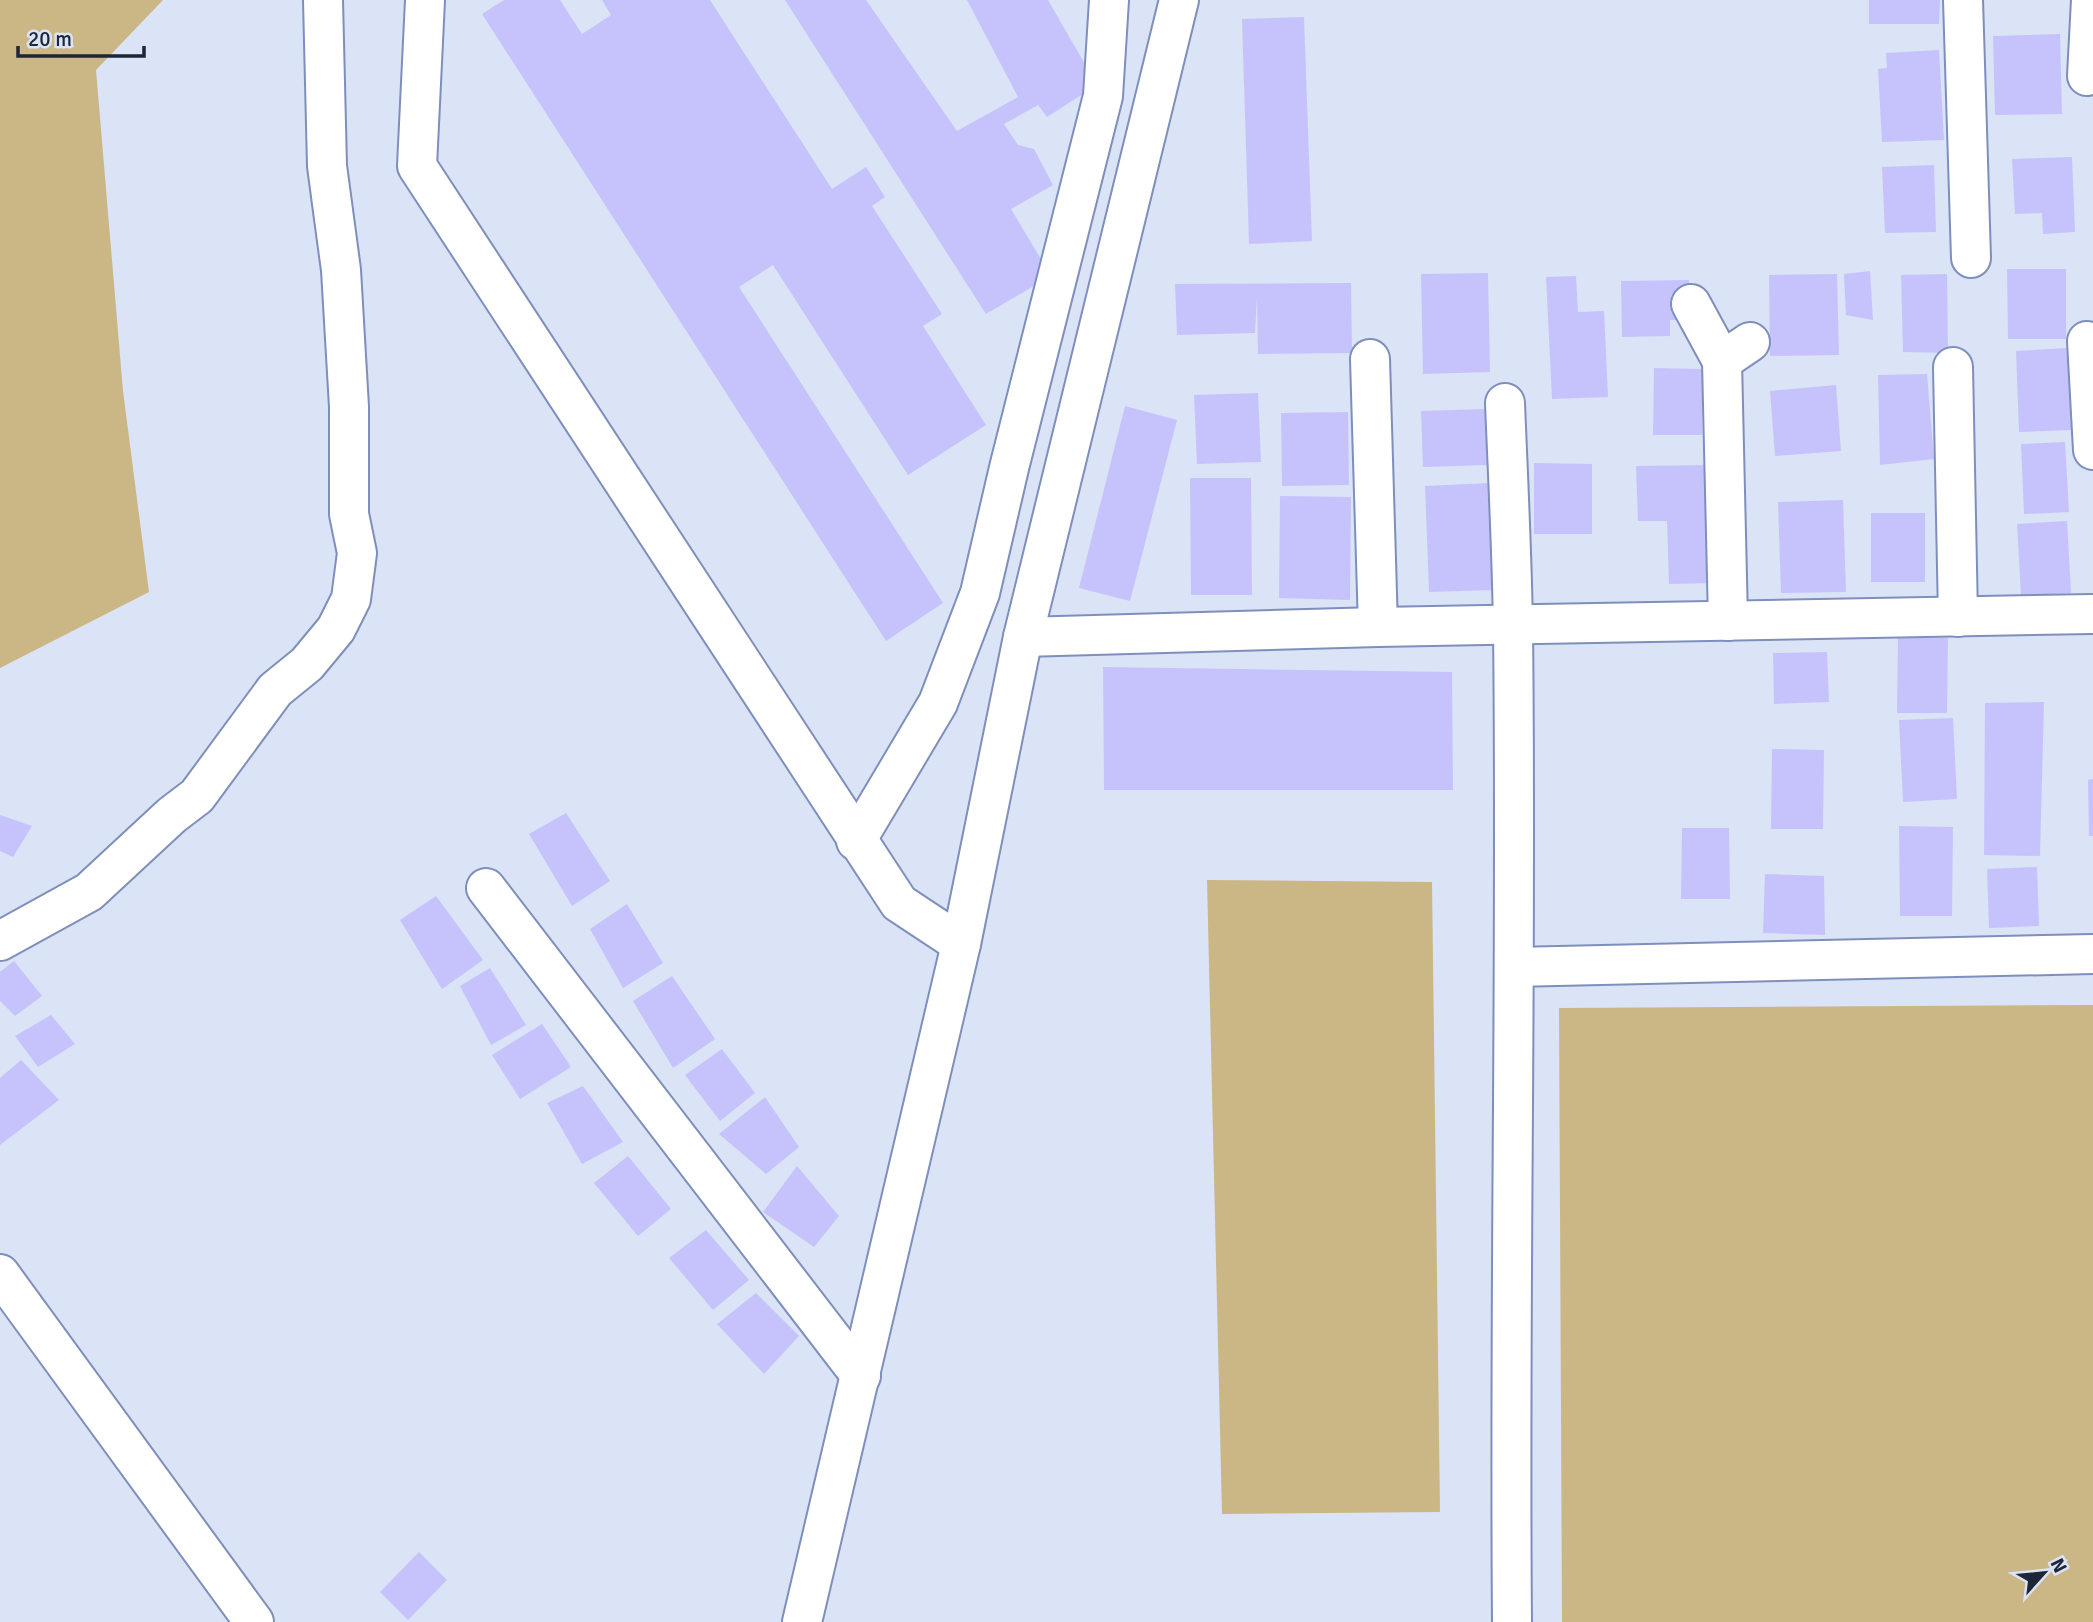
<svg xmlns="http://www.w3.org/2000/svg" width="2093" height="1622" font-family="Signika,sans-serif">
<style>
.green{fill:#cbb685}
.building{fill:#c6c3fc}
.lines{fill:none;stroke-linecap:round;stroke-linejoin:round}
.minor-casing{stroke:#7e8fbb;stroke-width:42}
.minor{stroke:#fff;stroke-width:38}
</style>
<rect width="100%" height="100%" fill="#dbe3f6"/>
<!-- green -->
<g class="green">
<polygon points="0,0 163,0 96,70 123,391 149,592 0,668"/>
<polygon points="1207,880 1432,882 1440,1512 1222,1514"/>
<polygon points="2093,1005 2093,1622 1562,1622 1559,1008"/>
</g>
<!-- building -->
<g class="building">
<polygon points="504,0 560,0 582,34 611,15 602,0 710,0 832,189 866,167 885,197 872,206 942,314 923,326 986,425 908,475 773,265 739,287 943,603 886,641 482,14"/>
<polygon points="785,0 866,0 957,131 1018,97 967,0 1048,0 1097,85 1047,117 1038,105 1004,124 1018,145 1034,149 1053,185 1011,209 1051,276 986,314"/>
<polygon points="1869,0 1940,0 1939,24 1869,24"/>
<polygon points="1304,17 1312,241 1249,244 1242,19"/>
<polygon points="2060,34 2062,114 1995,115 1993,36"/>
<polygon points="1939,50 1944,140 1882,142 1878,69 1887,68 1886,53"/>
<polygon points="2072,157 2075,232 2043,234 2042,213 2015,214 2012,159"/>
<polygon points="1934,165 1936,232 1885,233 1882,167"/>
<polygon points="2007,269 2066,269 2066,339 2008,339"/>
<polygon points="1870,271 1873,320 1846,315 1844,274"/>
<polygon points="1488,273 1490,372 1423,374 1421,274"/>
<polygon points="1837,274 1839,355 1770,356 1769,275"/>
<polygon points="1947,274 1948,353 1903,352 1901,275"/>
<polygon points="1576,276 1578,312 1604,311 1608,397 1552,399 1546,277"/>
<polygon points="1689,280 1689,320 1670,320 1670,336 1622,337 1621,281"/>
<polygon points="1351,283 1352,353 1258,354 1257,297 1255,333 1177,335 1175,284"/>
<polygon points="2068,348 2071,430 2019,432 2016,351"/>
<polygon points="1654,368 1702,369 1702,435 1653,435"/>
<polygon points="1927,374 1934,459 1880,465 1878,375"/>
<polygon points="1836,385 1841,451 1775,456 1770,391"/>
<polygon points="1258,393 1261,462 1197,464 1194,395"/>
<polygon points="1125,406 1177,420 1130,601 1079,588"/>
<polygon points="1486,409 1488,465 1423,467 1421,411"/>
<polygon points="1348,412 1349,485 1282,486 1281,413"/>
<polygon points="2065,442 2069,512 2024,514 2021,444"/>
<polygon points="1534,463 1592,464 1592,534 1534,534"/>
<polygon points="1710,465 1713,583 1669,584 1667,521 1638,521 1636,466"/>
<polygon points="1190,478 1251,478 1252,595 1191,595"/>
<polygon points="1490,483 1494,590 1429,592 1425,486"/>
<polygon points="1280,496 1351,497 1350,600 1279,598"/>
<polygon points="1843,500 1846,592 1781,593 1778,502"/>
<rect x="1871" y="513" width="54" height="69"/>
<polygon points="2067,521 2071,593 2021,596 2017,524"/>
<polygon points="1898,637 1948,638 1947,713 1897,713"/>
<polygon points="1827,652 1829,702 1774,704 1773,653"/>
<polygon points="1103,667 1452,672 1453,790 1104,790"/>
<polygon points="2044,702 2040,856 1984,855 1985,703"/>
<polygon points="1953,718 1957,799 1903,802 1899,720"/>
<polygon points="1772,749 1824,750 1823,829 1771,829"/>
<polygon points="2093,779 2093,836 2089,836 2088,780"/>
<polygon points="566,813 610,881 572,906 529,834"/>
<polygon points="0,815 32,826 13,857 0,851"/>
<polygon points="1899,826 1953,827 1952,916 1900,916"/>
<polygon points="1682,828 1729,828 1730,899 1681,899"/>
<polygon points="2037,867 2039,926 1989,928 1987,869"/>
<polygon points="1765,874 1824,876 1825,935 1763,933"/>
<polygon points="436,896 483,960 442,989 400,920"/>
<polygon points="627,904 663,963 623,988 590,929"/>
<polygon points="14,961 42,996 15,1016 0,1001 0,972"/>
<polygon points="490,968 526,1025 491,1045 460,986"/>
<polygon points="672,976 715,1039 673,1068 633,1001"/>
<polygon points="51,1015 75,1044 38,1067 15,1036"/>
<polygon points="542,1024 571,1067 520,1099 492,1055"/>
<polygon points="722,1049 755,1093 720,1121 685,1075"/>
<polygon points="21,1060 59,1100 0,1145 0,1078"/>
<polygon points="583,1086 623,1142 582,1164 547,1103"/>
<polygon points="765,1097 799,1147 766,1174 719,1134"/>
<polygon points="628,1156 671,1209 638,1236 594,1183"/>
<polygon points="797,1166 839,1216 814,1247 763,1212"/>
<polygon points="706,1230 749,1280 713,1310 669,1258"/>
<polygon points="756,1293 799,1336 764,1374 717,1324"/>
<polygon points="419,1552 447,1580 408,1620 380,1592"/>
</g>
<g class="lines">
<defs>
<g id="minor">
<polyline points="425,0 417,166 899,903 961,944"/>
<polyline points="1963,0 1971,258"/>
<polyline points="2087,76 2091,0"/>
<polyline points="1691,304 1722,361"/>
<polyline points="2087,341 2093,450"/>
<polyline points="1370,359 1378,627"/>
<polyline points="1953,367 1958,617"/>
<path d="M1505,403C1508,478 1512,554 1513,629C1517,960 1509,1291 1512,1622"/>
<polyline points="1728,621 1722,361 1750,342"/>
<polyline points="1023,637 1378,627 2093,614"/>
<polyline points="856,841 938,703 980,593 1009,468 1103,96 1109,0"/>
<polyline points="486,888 861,1376"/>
<polyline points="0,941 89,892 172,815 197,796 275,690 307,664 336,629 351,599 357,553 349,514 349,407 341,270 327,166 323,0"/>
<polyline points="1515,967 2093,954"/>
<polyline points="0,1274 254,1622"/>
<polyline points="802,1622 961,944 1023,637 1179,0"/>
</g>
</defs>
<!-- minor casing -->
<use href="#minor" class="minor-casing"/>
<!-- minor -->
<use href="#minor" class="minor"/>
</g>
<!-- north arrow -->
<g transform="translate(2044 1573) rotate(63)" stroke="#dbe3f6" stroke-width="5" paint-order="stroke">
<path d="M0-5L12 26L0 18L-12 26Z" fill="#1e2536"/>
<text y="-10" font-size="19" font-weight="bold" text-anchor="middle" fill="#1e2536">N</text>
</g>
<!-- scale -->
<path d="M18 46v10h126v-10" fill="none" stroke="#1e2536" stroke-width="3.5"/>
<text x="28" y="46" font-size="21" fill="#1e2536" stroke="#dbe3f6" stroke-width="5" paint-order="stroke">20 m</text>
</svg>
